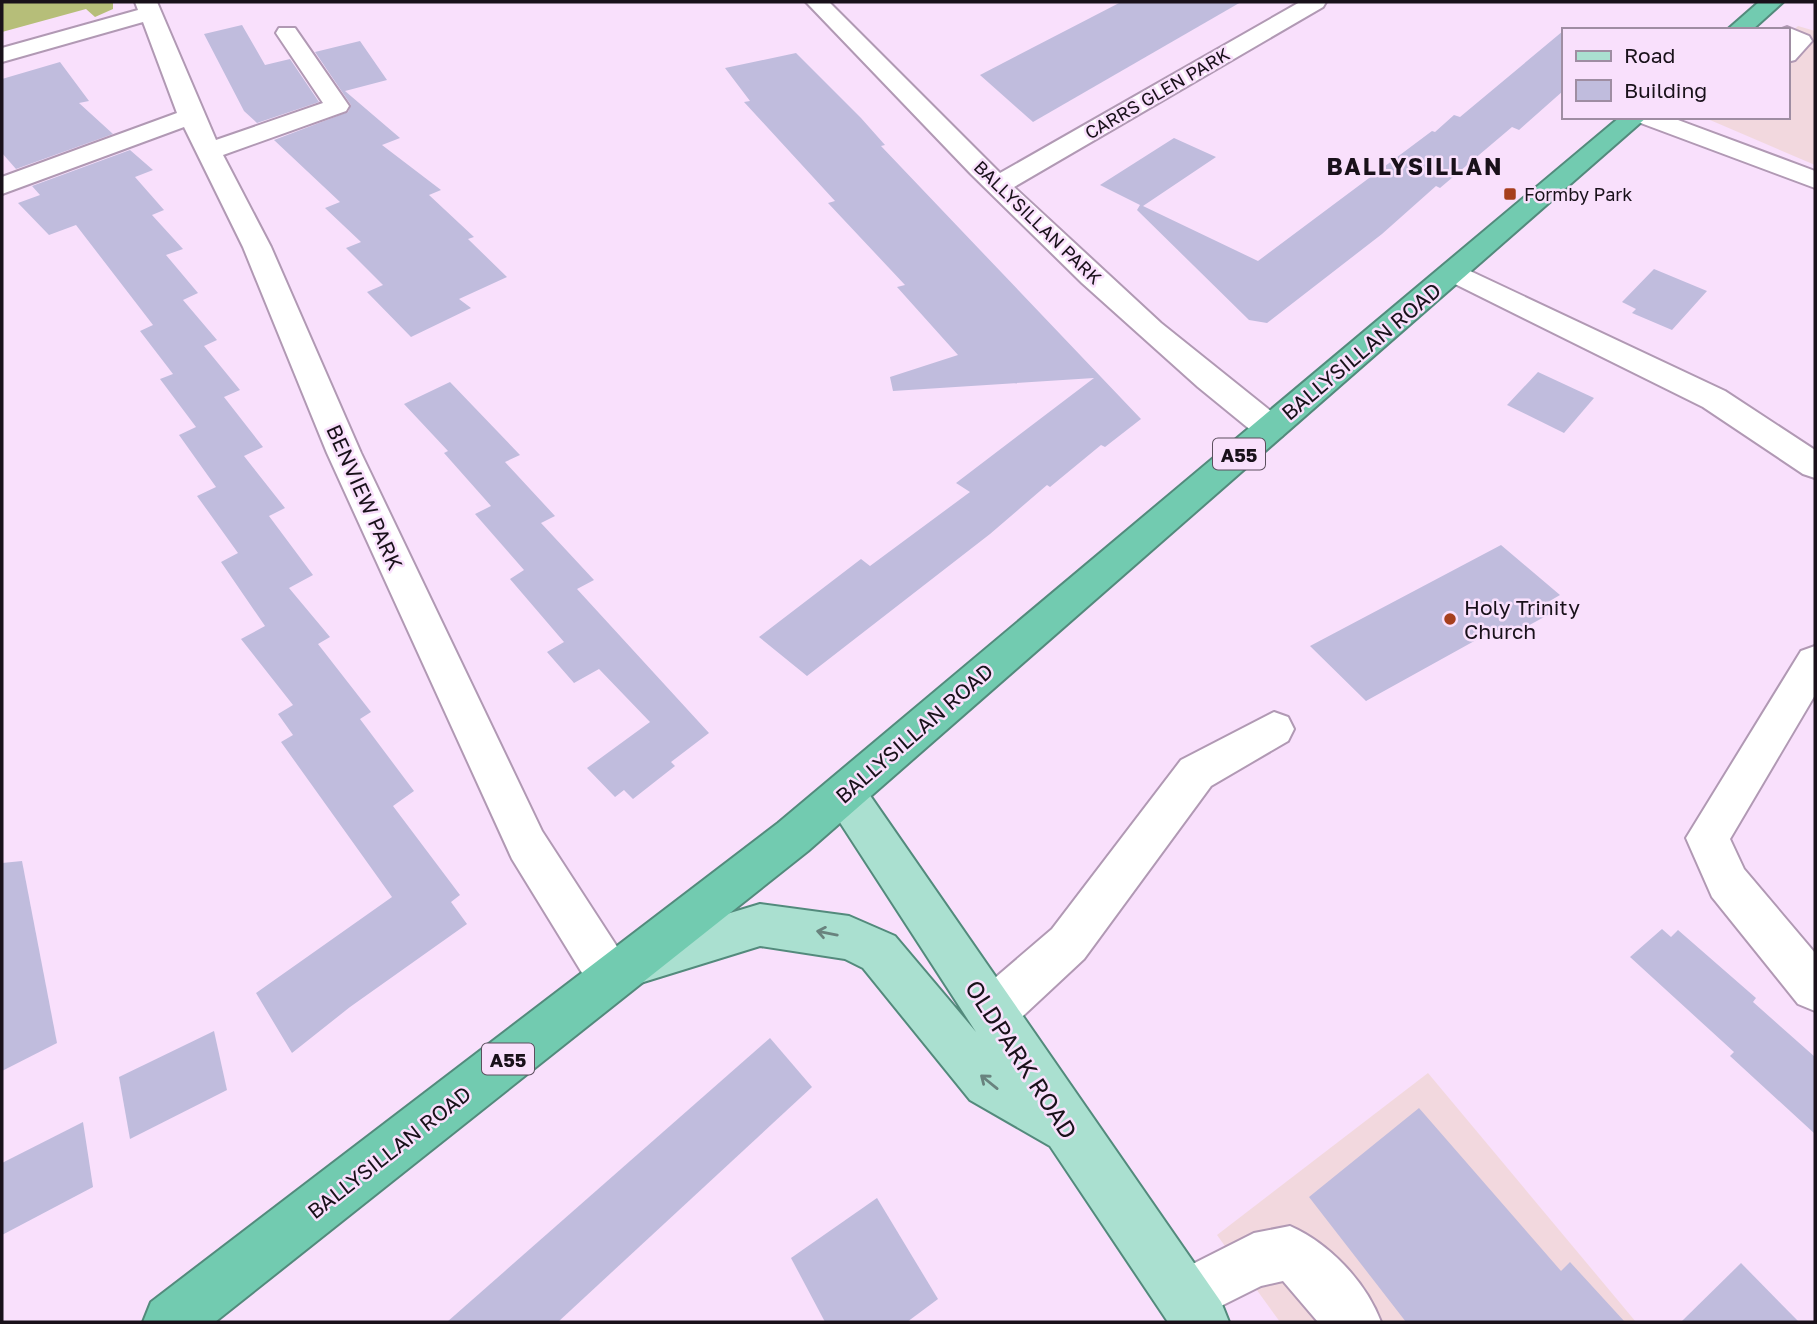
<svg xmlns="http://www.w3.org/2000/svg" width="1817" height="1324" font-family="'Golos Text',sans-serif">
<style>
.commercial{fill:#f2d8de}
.green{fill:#b6be79}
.building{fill:#c0bcdd}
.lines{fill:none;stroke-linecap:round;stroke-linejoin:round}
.minor-casing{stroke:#b199b4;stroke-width:4}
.major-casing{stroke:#538a7c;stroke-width:4}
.highway-casing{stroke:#538a7c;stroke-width:4}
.minor{fill:#fff;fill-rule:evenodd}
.major{fill:#aae0d0;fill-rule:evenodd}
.highway{fill:#72cbb0;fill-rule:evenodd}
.oneway{stroke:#69837e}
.poi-dot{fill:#a63f1d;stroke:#f9e0fc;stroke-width:2.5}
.labels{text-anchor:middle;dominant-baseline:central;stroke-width:5;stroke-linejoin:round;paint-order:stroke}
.far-street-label{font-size:18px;fill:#19111a;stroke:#f9e0fc}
.far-poi-label{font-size:18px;fill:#19111a;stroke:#f9e0fc;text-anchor:start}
.shield{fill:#f9e0fc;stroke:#5c4f5e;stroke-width:2}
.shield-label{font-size:19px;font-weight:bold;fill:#19111a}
.street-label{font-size:21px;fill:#19111a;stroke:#f9e0fc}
.poi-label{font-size:21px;fill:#19111a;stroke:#f9e0fc;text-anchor:start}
.far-district-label{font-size:23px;font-weight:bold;letter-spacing:2px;fill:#19111a;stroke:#f9e0fc}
.near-street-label{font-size:24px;fill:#19111a;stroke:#f9e0fc}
</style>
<rect width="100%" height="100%" fill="#f9e0fc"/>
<!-- commercial -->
<g class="commercial">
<polygon points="1798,26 1815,31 1815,165 1703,117 1787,117 1787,36"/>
<polygon points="1428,1073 1636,1322 1280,1322 1217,1235"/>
</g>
<!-- green -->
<polygon class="green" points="2,2 113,2 113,9 95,17 86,9 2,32"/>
<!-- building -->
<g class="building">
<polygon points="1121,2 1241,2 1033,122 980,75"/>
<polygon points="242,25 265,65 290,59 319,102 257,123 244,111 204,34"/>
<polygon points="1563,31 1563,91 1519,130 1512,127 1440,188 1436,186 1382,234 1267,323 1249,320 1137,210 1140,205 1100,185 1174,138 1216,157 1143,206 1258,261 1432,131 1435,132 1454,115 1460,117"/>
<polygon points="360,41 387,80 345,91 400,138 382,145 441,190 429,195 474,237 468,239 507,277 459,299 471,308 411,337 367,292 383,285 346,248 361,242 325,208 340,202 274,140 348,112 351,105 315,52"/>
<polygon points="796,53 861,118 885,145 881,146 1141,419 1105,447 1101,445 1050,487 1047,485 990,534 807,676 759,637 861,559 870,566 970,492 956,483 1094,378 893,391 890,377 958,355 897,287 905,285 828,203 835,201 744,102 750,101 725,68"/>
<polygon points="60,62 89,101 79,103 113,134 16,169 2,153 2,79"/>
<polygon points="130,150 153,170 135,177 164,210 152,215 183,249 166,255 198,293 183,300 217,340 204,346 240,390 224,397 263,447 244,456 285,508 269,516 313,575 289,588 330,637 318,644 371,712 360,719 414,791 393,806 460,895 451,902 467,924 350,1007 292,1053 256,993 392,897 281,742 293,735 278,714 293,705 241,639 265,626 221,562 238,553 197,496 216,487 179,435 196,427 160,379 173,374 140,331 153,325 76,225 49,235 18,203 40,195 32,186"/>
<polygon points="1654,269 1707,291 1672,330 1632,313 1636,309 1622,302"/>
<polygon points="1538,372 1594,398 1564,433 1507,405"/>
<polygon points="450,382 520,455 505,462 555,516 541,523 594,580 577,589 709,733 671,762 675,766 633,799 624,790 615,797 587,768 650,722 599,669 574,683 547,652 564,642 510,579 524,570 475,514 491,506 444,453 448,451 404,404"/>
<polygon points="1501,545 1560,595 1548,602 1557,610 1506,638 1496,629 1366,701 1310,646"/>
<polygon points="22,861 57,1043 2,1071 2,863"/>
<polygon points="1662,929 1671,937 1678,930 1756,998 1753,1002 1815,1057 1815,1134 1730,1056 1734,1052 1630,957"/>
<polygon points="214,1031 227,1090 130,1139 119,1077"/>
<polygon points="770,1038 812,1087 558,1322 447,1322"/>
<polygon points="1419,1108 1561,1271 1570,1262 1625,1322 1406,1322 1309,1197"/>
<polygon points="83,1122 93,1187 2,1235 2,1163"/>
<polygon points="877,1198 938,1299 907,1322 825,1322 791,1258"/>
<polygon points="1741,1263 1799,1322 1681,1322"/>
</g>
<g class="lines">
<defs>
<g id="minor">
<polygon points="135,2 157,2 216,140 323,103 276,33 279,28 295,28 349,106 346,111 223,155 271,247 361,453 542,831 627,962 634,978 627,994 611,1001 595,994 512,859 327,453 243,247 184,127 2,194 2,177 177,113 143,22 2,62 2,48 138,10"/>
<polygon points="806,2 829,2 1000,173 1300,2 1326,2 1323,7 1014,187 1161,323 1282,420 1286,428 1282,436 1270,439 1258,436 1198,387 1082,283 971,174"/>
<polygon points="1787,27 1809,36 1812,41 1795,60 1787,62 1787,30 1779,30"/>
<polygon points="1635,117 1670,117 1815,171 1815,188 1638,122"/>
<polygon points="1453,263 1725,391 1815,450 1815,478 1803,474 1703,407 1443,278 1439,272 1443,266"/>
<polygon points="1815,646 1815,695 1730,839 1744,869 1815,953 1815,1011 1798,1004 1712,897 1686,838 1801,651"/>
<polygon points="1274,712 1288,717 1294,729 1288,741 1211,786 1084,959 1009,1029 992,1036 975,1029 968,1012 975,995 1052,929 1181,760"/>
<path d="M1290,1226C1329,1243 1366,1282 1381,1322H1318L1283,1281L1261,1286L1189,1322L1165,1316L1157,1297L1165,1278L1254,1233Z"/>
</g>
<polygon id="major" points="845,776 860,781 1221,1302 1229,1322 1168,1322 1050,1146 970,1100 863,968 845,959 760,946 637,984 621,978 614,962 621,946 760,904 849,916 895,936 976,1032 830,807 824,794 830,781"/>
<g id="highway">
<polygon points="1759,2 1783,2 1752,30 1727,30"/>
<polygon points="1620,117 1647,117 808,851 215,1322 143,1322 151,1302 778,823"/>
</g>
</defs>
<!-- minor casing -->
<use href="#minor" class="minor-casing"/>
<!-- major casing -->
<use href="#major" class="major-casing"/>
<!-- highway casing -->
<use href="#highway" class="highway-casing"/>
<!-- minor -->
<use href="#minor" class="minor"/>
<!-- major -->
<use href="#major" class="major"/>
<!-- highway -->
<use href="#highway" class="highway"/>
</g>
<!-- one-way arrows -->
<defs><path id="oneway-shaft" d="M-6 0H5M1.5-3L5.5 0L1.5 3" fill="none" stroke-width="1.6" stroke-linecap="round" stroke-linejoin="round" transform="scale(1.75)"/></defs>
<g class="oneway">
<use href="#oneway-shaft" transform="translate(827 933) rotate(-169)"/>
<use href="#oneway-shaft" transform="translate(989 1082) rotate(-141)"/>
</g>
<!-- markers -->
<g class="poi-dot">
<rect x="1503" y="187" width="14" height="14" rx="3.5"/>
<circle cx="1450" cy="619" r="7"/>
</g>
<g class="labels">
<!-- far-street labels -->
<g class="far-street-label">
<text transform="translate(1157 93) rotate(-30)">CARRS GLEN PARK</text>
<text transform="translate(1038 222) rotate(44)">BALLYSILLAN PARK</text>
</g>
<!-- far-poi labels -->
<g class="far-poi-label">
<text x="1524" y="194">Formby Park</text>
</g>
<!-- shield labels -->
<g class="shield">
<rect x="1213" y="438.5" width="52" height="31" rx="5"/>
<rect x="482" y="1043.5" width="52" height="31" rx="5"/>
</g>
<g class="shield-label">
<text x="1239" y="454">A55</text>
<text x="508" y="1059">A55</text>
</g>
<!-- street labels -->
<g class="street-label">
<text transform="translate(1361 351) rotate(-40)">BALLYSILLAN ROAD</text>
<text transform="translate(365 497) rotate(66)">BENVIEW PARK</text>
<text transform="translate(914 733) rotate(-41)">BALLYSILLAN ROAD</text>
<text transform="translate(389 1152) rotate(-38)">BALLYSILLAN ROAD</text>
</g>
<!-- poi labels -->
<g class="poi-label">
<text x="1464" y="607">Holy Trinity<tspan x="1464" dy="24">Church</tspan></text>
</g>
<!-- far-district labels -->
<g class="far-district-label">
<text x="1415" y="166">BALLYSILLAN</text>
</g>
<!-- near-street labels -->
<g class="near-street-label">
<text transform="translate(1022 1059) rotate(57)">OLDPARK ROAD</text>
</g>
</g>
<!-- border -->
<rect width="1817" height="1324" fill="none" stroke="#19111a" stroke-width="7"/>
<!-- legend -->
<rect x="1562" y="28" width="228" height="91" fill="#f9e0fc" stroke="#9f8da2" stroke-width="2"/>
<rect x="1576" y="51" width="35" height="10" fill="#aae0d0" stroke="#9f8da2" stroke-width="2"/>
<text x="1624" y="63" font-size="21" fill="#19111a">Road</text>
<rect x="1576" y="80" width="35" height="21" fill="#c0bcdd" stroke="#9f8da2" stroke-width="2"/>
<text x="1624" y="98" font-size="21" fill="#19111a">Building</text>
</svg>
